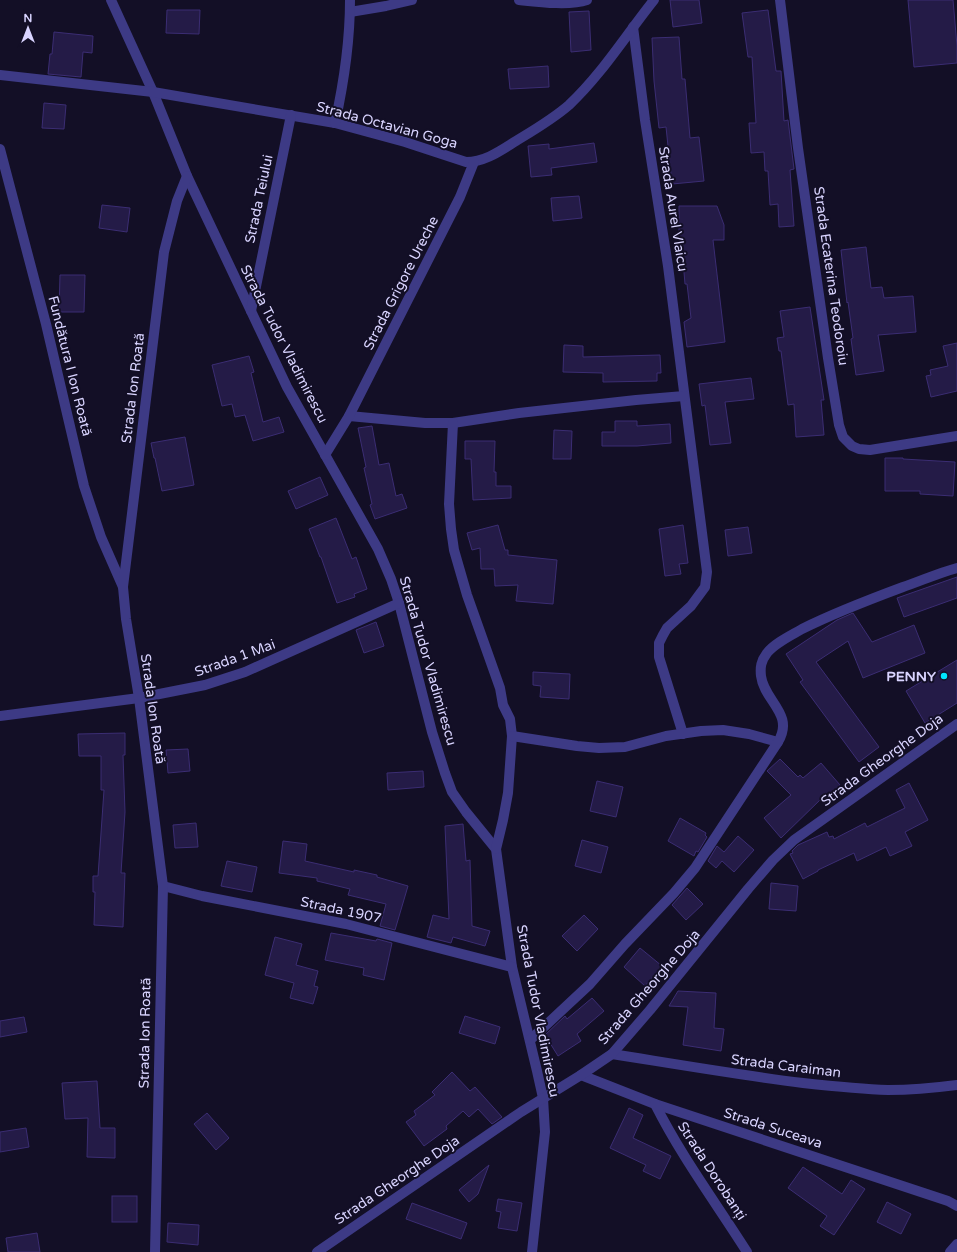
<svg xmlns="http://www.w3.org/2000/svg" width="957" height="1252" font-family="'Varela Round',sans-serif">
<style>
.building{fill:#241b47;stroke:#3b2d73}
.lines{fill:none;stroke-linecap:round;stroke-linejoin:round}
.minor{stroke:#3d3a85;stroke-width:10}
.poi-dot{fill:#00e5ff;stroke:#130f26;stroke-width:1.5}
.labels{text-anchor:middle;dominant-baseline:central;stroke-width:4;stroke-linejoin:round;paint-order:stroke}
.street-label{font-size:14px;fill:#d9d4ff;stroke:#130f26}
.poi-label{font-size:14px;font-weight:bold;fill:#d9d4ff;stroke:#130f26;text-anchor:end}
</style>
<rect width="100%" height="100%" fill="#130f26"/>
<!-- building -->
<g class="building">
<polygon points="670,0 699,0 702,23 673,27"/>
<polygon points="908,0 953,0 957,46 957,63 914,67"/>
<polygon points="167,10 200,10 199,34 166,33"/>
<polygon points="768,10 776,71 781,71 784,121 788,120 794,169 790,170 794,226 779,227 778,204 770,205 768,171 765,171 764,152 751,153 749,123 756,123 752,57 748,57 742,13"/>
<polygon points="589,11 591,50 571,52 569,12"/>
<polygon points="54,32 93,36 92,53 83,52 81,77 48,74 50,54 52,54"/>
<polygon points="679,37 682,79 685,79 690,138 699,137 704,181 672,184 666,127 659,128 654,81 652,38"/>
<polygon points="548,66 549,87 510,89 508,69"/>
<polygon points="44,103 66,105 64,129 42,128"/>
<polygon points="594,143 597,162 551,168 552,175 531,177 528,146 549,144 549,149"/>
<polygon points="579,196 582,218 553,221 551,198"/>
<polygon points="102,205 130,208 127,232 99,228"/>
<polygon points="679,206 717,206 724,225 724,240 713,240 725,342 687,347 684,322 691,318 687,284 685,284 682,249 679,249"/>
<polygon points="866,247 871,288 882,287 884,298 913,296 916,332 878,335 884,371 856,375 851,339 853,338 848,302 847,303 841,250"/>
<polygon points="60,275 85,275 84,312 59,312"/>
<polygon points="810,307 824,400 821,400 824,435 796,437 794,404 788,405 781,351 779,351 777,338 784,337 780,311"/>
<polygon points="957,343 957,391 931,397 926,376 931,375 930,370 948,366 943,346"/>
<polygon points="564,345 583,346 583,357 660,355 661,373 657,373 657,381 603,382 603,373 563,372"/>
<polygon points="249,356 254,372 251,373 263,422 279,417 284,432 253,441 245,415 235,417 232,404 222,406 212,365"/>
<polygon points="751,378 754,399 725,402 731,443 710,445 705,405 702,406 699,384"/>
<polygon points="615,421 637,421 637,426 670,424 671,443 637,446 602,446 602,432 615,432"/>
<polygon points="372,426 379,465 389,463 396,496 402,494 407,508 375,519 370,505 372,504 364,468 366,467 358,428"/>
<polygon points="554,430 572,431 571,459 553,459"/>
<polygon points="185,437 194,485 162,491 155,458 154,458 151,443"/>
<polygon points="465,441 495,441 494,472 496,472 496,486 511,486 511,498 473,500 471,459 465,459"/>
<polygon points="885,458 903,458 903,459 955,462 953,496 920,494 920,491 885,491"/>
<polygon points="320,477 328,495 296,509 288,491"/>
<polygon points="336,518 352,559 356,557 367,589 354,594 355,597 337,603 321,557 320,557 309,529"/>
<polygon points="498,525 505,550 508,550 508,555 557,560 553,604 516,601 518,585 495,586 494,569 481,569 480,548 472,550 467,533"/>
<polygon points="683,525 688,563 679,564 681,574 665,576 659,529"/>
<polygon points="748,527 752,553 728,556 725,530"/>
<polygon points="957,577 957,598 904,617 897,598"/>
<polygon points="853,613 872,642 914,625 925,653 863,678 848,641 816,662 879,747 859,762 800,682 803,680 786,654 837,620"/>
<polygon points="376,622 384,646 364,653 356,630"/>
<polygon points="957,660 957,703 925,723 906,691"/>
<polygon points="533,672 570,674 569,699 540,697 541,686 533,685"/>
<polygon points="125,733 125,755 123,755 125,812 121,873 125,873 123,927 94,925 95,892 93,892 93,876 98,876 104,790 101,790 101,756 79,756 78,734"/>
<polygon points="188,749 190,771 168,773 166,750"/>
<polygon points="780,759 798,777 800,775 803,778 821,763 840,785 823,800 822,798 781,838 764,818 791,795 767,771"/>
<polygon points="423,771 424,787 388,790 387,773"/>
<polygon points="597,781 623,787 616,817 590,811"/>
<polygon points="909,783 928,820 905,832 912,846 890,856 886,847 857,861 854,853 818,870 818,871 803,879 790,854 793,853 792,851 798,845 827,832 829,837 833,836 834,839 865,823 867,827 905,808 896,790"/>
<polygon points="680,818 706,833 705,835 707,837 698,852 696,851 694,856 668,841"/>
<polygon points="196,823 198,847 175,848 173,825"/>
<polygon points="463,824 466,861 470,860 472,926 490,931 485,946 453,937 451,943 427,937 433,915 449,919 445,826"/>
<polygon points="738,836 754,850 734,872 722,861 716,868 708,861 717,846 724,852"/>
<polygon points="582,840 608,847 601,873 575,866"/>
<polygon points="283,841 307,844 305,861 354,872 354,870 377,875 377,877 408,886 395,930 380,926 386,904 348,895 350,889 317,881 317,878 279,873"/>
<polygon points="227,861 257,867 252,892 221,886"/>
<polygon points="771,883 798,886 796,911 769,909"/>
<polygon points="687,888 703,904 686,920 672,905"/>
<polygon points="584,915 598,929 577,951 562,936"/>
<polygon points="331,933 376,941 377,939 392,943 384,980 363,975 364,968 325,960"/>
<polygon points="275,937 302,944 296,965 318,971 314,986 318,987 313,1004 290,998 294,983 265,975"/>
<polygon points="640,948 662,966 645,986 624,967"/>
<polygon points="678,991 716,993 714,1028 724,1029 721,1051 683,1045 688,1007 669,1006"/>
<polygon points="592,998 604,1011 577,1034 581,1041 558,1056 545,1035 565,1016 567,1019"/>
<polygon points="465,1016 500,1027 495,1044 459,1033"/>
<polygon points="24,1017 27,1032 0,1037 0,1021"/>
<polygon points="452,1072 470,1091 475,1087 502,1117 492,1124 478,1109 469,1117 463,1111 446,1126 447,1129 424,1146 406,1122 416,1115 414,1111 435,1095 432,1092"/>
<polygon points="97,1081 100,1128 115,1128 115,1158 87,1157 88,1118 65,1119 62,1083"/>
<polygon points="629,1108 643,1115 633,1138 671,1156 660,1179 643,1171 646,1165 610,1148"/>
<polygon points="207,1113 229,1138 216,1150 194,1124"/>
<polygon points="26,1128 29,1147 0,1152 0,1132"/>
<polygon points="489,1165 478,1194 469,1202 459,1190"/>
<polygon points="803,1167 842,1194 851,1180 865,1189 834,1235 820,1226 827,1216 788,1188"/>
<rect x="112" y="1196" width="25" height="26"/>
<polygon points="498,1199 522,1203 517,1231 498,1228 501,1212 496,1211"/>
<polygon points="887,1202 911,1214 901,1234 877,1222"/>
<polygon points="412,1203 467,1223 461,1239 406,1219"/>
<polygon points="168,1223 199,1225 198,1245 167,1242"/>
<polygon points="37,1233 40,1252 8,1252 6,1238"/>
</g>
<g class="lines">
<!-- minor -->
<g class="minor">
<polyline points="111,0 153,92 187,176 287,387 378,549 391,579 399,603 432,732 445,773 452,792 466,812 496,849 512,967 537,1071 543,1098 545,1132 532,1252"/>
<path d="M519,0C538,2 570,6 587,0"/>
<polyline points="780,0 798,148 828,358 839,425 843,437 852,446 859,449 870,450 957,436"/>
<polyline points="350,12 386,6 412,0"/>
<polyline points="633,27 645,120 668,266 707,572 705,587 691,606 667,628 663,635 659,643 659,657 683,734"/>
<path d="M0,75L153,92L335,123L405,142L466,162C485,162 500,151 516,141C534,130 553,119 569,105C602,74 626,35 654,0"/>
<path d="M335,123C344,82 350,42 350,0"/>
<polyline points="0,149 46,324 84,486 101,537 123,587"/>
<polyline points="251,311 291,115"/>
<polyline points="349,416 425,423 453,423 519,413 636,400 684,396"/>
<polyline points="453,423 449,504 451,529 454,550 467,595 500,688 503,705 510,719 512,736 508,793 503,820 496,849"/>
<polyline points="325,455 349,416 460,197 474,162"/>
<polyline points="0,716 139,698 205,685 245,672 399,603"/>
<polyline points="512,736 577,746 599,748 625,747 666,736 701,731 723,730 749,734 778,742"/>
<polyline points="163,886 202,896 346,924 512,967"/>
<path d="M530,1040L590,984L625,944L674,893L695,868L778,742C795,714 764,701 761,676C760,667 761,661 767,653C775,643 790,636 802,629C834,613 868,600 903,587C921,581 938,573 957,568"/>
<path d="M612,1054C675,1064 739,1075 803,1083C831,1086 859,1089 888,1090C911,1090 934,1088 957,1085"/>
<polyline points="581,1075 655,1104 948,1201 957,1206"/>
<path d="M655,1104C681,1156 716,1203 747,1252"/>
<polyline points="155,1252 163,886 139,698 126,619 123,587 164,252 177,201 187,176"/>
<polyline points="317,1252 521,1112 581,1075 612,1054 650,1010 748,889 773,860 794,840 957,724"/>
<polyline points="950,1252 957,1244"/>
</g>
</g>
<!-- markers -->
<circle class="poi-dot" cx="944" cy="676" r="4"/>
<g class="labels">
<!-- street labels -->
<g class="street-label">
<text transform="translate(387 125) rotate(15)">Strada Octavian Goga</text>
<text transform="translate(259 199) rotate(-78)">Strada Teiului</text>
<text transform="translate(673 209) rotate(81)">Strada Aurel Vlaicu</text>
<text transform="translate(831 276) rotate(82)">Strada Ecaterina Teodoroiu</text>
<text transform="translate(401 283) rotate(-63)">Strada Grigore Ureche</text>
<text transform="translate(284 344) rotate(63)">Strada Tudor Vladimirescu</text>
<text transform="translate(70 366) rotate(76)">Fundătura I Ion Roată</text>
<text transform="translate(133 388) rotate(-83)">Strada Ion Roată</text>
<text transform="translate(235 658) rotate(-20)">Strada 1 Mai</text>
<text transform="translate(428 661) rotate(74)">Strada Tudor Vladimirescu</text>
<text transform="translate(153 709) rotate(82)">Strada Ion Roată</text>
<text transform="translate(882 760) rotate(-36)">Strada Gheorghe Doja</text>
<text transform="translate(341 910) rotate(12)">Strada 1907</text>
<text transform="translate(649 987) rotate(-49)">Strada Gheorghe Doja</text>
<text transform="translate(538 1011) rotate(79)">Strada Tudor Vladimirescu</text>
<text transform="translate(145 1033) rotate(-89)">Strada Ion Roată</text>
<text transform="translate(786 1066) rotate(7)">Strada Caraiman</text>
<text transform="translate(773 1128) rotate(18)">Strada Suceava</text>
<text transform="translate(712 1171) rotate(57)">Strada Dorobanți</text>
<text transform="translate(397 1180) rotate(-34)">Strada Gheorghe Doja</text>
</g>
<!-- poi labels -->
<g class="poi-label">
<text x="936" y="676">PENNY</text>
</g>
</g>
<!-- north arrow -->
<g transform="translate(28 28)" stroke="#130f26" stroke-width="3" paint-order="stroke">
<path d="M0-3L7 15L0 10L-7 15Z" fill="#d9d4ff"/>
<text y="-6" font-size="11" font-weight="bold" text-anchor="middle" fill="#d9d4ff">N</text>
</g>
</svg>
